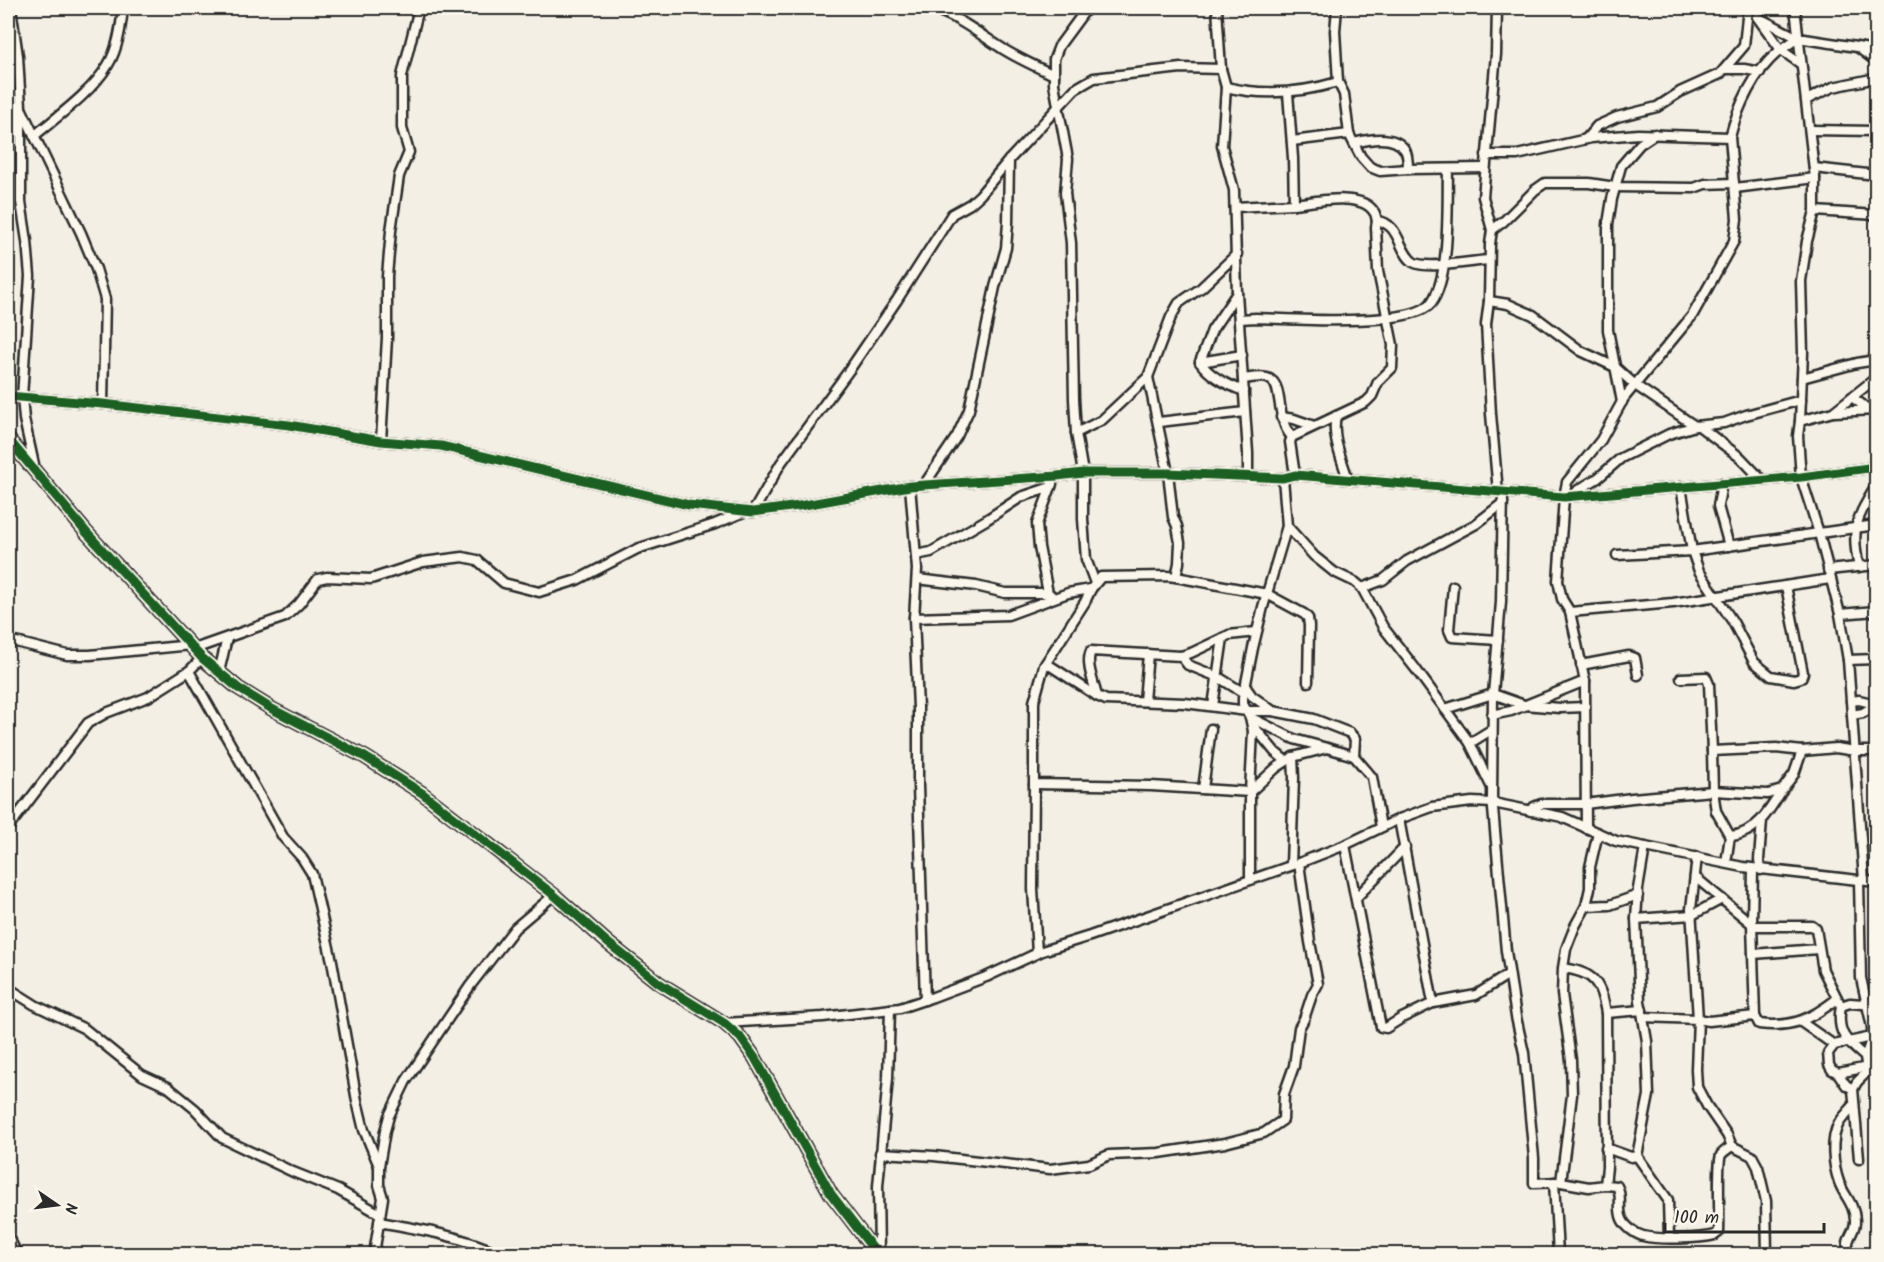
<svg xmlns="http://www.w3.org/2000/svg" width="1884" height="1262" font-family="Kalam,sans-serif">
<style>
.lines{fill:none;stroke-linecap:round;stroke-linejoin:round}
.street-casing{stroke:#2b2b2b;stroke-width:13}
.secondary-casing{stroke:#2b2b2b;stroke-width:16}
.street{stroke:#fbf7ec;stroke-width:8}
.secondary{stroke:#fbf7ec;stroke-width:12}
.cycleway-casing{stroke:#fbf7ec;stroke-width:13}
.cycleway{stroke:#1b5e20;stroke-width:9}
</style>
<rect width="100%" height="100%" fill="#f3efe4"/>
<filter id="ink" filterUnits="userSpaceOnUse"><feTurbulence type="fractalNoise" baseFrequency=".0167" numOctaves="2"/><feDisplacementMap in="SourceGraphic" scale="12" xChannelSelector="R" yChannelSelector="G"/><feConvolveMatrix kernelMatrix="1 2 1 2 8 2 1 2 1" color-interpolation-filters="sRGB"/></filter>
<g filter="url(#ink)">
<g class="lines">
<defs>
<g id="street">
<polyline points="11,8 18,56 21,107 21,202 27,241 30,276 22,397 24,419 35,469"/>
<path d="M930,8C958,16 979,34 1003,49C1019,59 1037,67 1054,75"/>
<polyline points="1217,8 1221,69 1226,87 1222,146 1234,190 1237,293 1248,453 1248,476"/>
<polyline points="1337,8 1335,31 1338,82"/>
<polyline points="1497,8 1496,54 1483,197 1492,230 1490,244 1489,301 1486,324 1491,414 1498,492"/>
<polyline points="1795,8 1815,178 1815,211 1807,241 1801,281 1803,353 1800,421"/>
<polyline points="1757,17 1781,50 1801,64"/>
<polyline points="1761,19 1798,38"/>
<polyline points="1860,49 1876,61"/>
<polyline points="1725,69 1744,69 1760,72"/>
<path d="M1226,87C1263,96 1301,93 1338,82L1344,94L1349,134L1361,157L1370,167L1380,171L1408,169L1485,168"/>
<polyline points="1806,100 1833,87 1876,78"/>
<polyline points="22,110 81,233 96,269 105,299 103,404"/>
<polyline points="1810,130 1876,131"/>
<path d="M34,136C58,116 92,92 108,65C118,49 121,27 123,8"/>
<polyline points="1586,139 1597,126 1617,117 1657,107 1680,92 1720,74 1744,46 1748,8"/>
<polyline points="1292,141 1349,134"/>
<path d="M1354,143C1369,139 1395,134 1405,150C1408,155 1408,163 1408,169"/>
<path d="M1486,155H1517L1591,138L1638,134L1730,137C1738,106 1754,72 1778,52C1784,47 1791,43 1798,38L1876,50"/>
<polyline points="1814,168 1876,175"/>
<polyline points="1735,188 1815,178"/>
<path d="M1294,204C1314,202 1362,191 1374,212C1376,214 1376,218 1377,221"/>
<polyline points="1235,207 1294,204 1293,158 1288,93"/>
<polyline points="1815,211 1876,215"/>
<polyline points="1492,230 1504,221 1535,190 1545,183 1589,183 1615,187 1694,188 1705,184 1734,183"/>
<path d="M1237,293L1212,330L1200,362C1210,377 1227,385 1244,391"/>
<polyline points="1489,301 1508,304 1533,315 1581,351 1615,367 1635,385 1695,426"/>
<path d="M1240,319L1256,318C1287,319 1412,328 1431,303C1451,277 1447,203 1448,169"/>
<polyline points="1200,362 1242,355"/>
<polyline points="1148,377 1168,473 1173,517 1177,526 1180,543 1179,563 1176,577 1167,576 1101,577 1091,589 1085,602 1044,666 1034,702 1034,784 1151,786 1250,792 1276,768 1293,757 1327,748 1354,756 1372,777 1381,827"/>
<polyline points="1802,378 1857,363 1876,360"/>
<path d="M1243,379C1251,378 1265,375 1271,380C1283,387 1276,421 1292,437"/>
<polyline points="8,396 103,404 289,425 381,441 441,446 689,505 753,512 799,506 910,486 1057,476 1083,473 1168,473 1283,478 1295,475 1564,497 1801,477 1876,467"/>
<polyline points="1852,397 1869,410"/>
<polyline points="1622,402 1608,330 1608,224 1612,199 1621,166 1640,144 1655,134"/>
<polyline points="1834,412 1876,410"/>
<path d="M1336,416C1331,436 1342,460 1348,479"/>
<polyline points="1281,417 1294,419 1314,426"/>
<polyline points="1159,422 1245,412"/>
<polyline points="1699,426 1741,458 1762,480"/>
<polyline points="1076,433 1074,399 1071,243 1065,193 1068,159 1054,84 1054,59 1059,46 1087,8"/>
<polyline points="381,441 387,338 387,276 391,231 399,176 409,152 402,128 402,76 419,8"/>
<path d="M1295,475L1290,442L1292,437L1366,402L1372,396L1378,382L1392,368L1393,345L1378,271L1376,227L1377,221C1400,223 1398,251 1413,262C1426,270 1473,261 1489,260"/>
<polyline points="1722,483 1718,506 1729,546"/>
<polyline points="924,485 957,436 969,410 995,287 1006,248 1008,223 1009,160"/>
<polyline points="910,486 917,569 914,618 918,708 918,786 925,1000"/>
<polyline points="1681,487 1692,551 1699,571 1733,622 1754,662 1771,676 1794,680 1801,678 1803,673 1786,586"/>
<polyline points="1503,493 1501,602 1493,694 1492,798 1506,951 1516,1017 1524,1053 1534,1158 1534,1183 1561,1182"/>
<polyline points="1573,496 1578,490 1598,478 1621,458 1669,434 1695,426 1724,423 1746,415 1801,400"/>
<polyline points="753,512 781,463 850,369 897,300 952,214 970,204 980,195 1009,160 1075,89 1094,78 1181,68 1221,69"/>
<polyline points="1287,526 1314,556 1334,572 1355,582 1362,588 1383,627 1415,668 1470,743 1491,786"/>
<polyline points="916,555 931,552 986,520 1021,497 1051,487"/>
<polyline points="1617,555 1692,551 1876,525"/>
<path d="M1859,567C1850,528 1857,518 1876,486"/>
<polyline points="1828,570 1876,565"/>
<polyline points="1176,577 1267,594 1304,614 1308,618 1309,626 1308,682"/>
<polyline points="917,579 976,586 1005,593 1048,593"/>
<polyline points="1095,583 1086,559 1083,519 1083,473 1076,433 1102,420 1148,377 1171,317 1179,303 1201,288 1237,254"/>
<polyline points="1453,586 1449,630 1452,637 1498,640"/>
<polyline points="1362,588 1383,580 1407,561 1476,524 1503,503"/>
<polyline points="1051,595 1048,593 1039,547 1037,524 1052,484"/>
<polyline points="1570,612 1673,603 1830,579"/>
<polyline points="1840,614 1876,611"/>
<polyline points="914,618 1008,615 1068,593 1091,589"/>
<polyline points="8,640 67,655 90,655 191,645"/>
<polyline points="194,649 285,617 299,604 318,579 327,577 371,579 423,562 463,557 477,560 504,583 539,592 577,580 637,549 715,524 744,512"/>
<polyline points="1181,656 1188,665 1218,677 1244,693"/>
<polyline points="1848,660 1876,659"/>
<polyline points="1046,663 1097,696 1106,700 1185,703 1247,711 1273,711 1314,719 1350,733 1355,739 1354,756"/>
<polyline points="1581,665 1629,656 1635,658 1638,675"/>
<polyline points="189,671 283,837 302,858 312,874 332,961 357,1101 364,1130 379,1166"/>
<polyline points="219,672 227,638"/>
<polyline points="1681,678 1706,677 1709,684 1712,751 1713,791 1716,811 1730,836 1726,863"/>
<polyline points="1245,686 1252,696 1273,711"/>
<path d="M1097,696C1094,683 1085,663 1091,651L1181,656L1191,653L1229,635L1256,632"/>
<polyline points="1144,701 1148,654"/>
<polyline points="1851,701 1859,700 1876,704"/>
<polyline points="1213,706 1223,638"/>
<polyline points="1445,709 1493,694 1524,705 1560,708 1585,707"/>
<polyline points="1492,715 1511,711 1585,681"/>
<polyline points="1852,715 1863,713 1876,705"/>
<polyline points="1250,717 1294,739 1327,748"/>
<polyline points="1252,724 1275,752 1286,761"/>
<polyline points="1470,743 1491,730"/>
<polyline points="1712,751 1776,748 1802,751"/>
<polyline points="1034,784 1033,889 1037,953"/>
<polyline points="1203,789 1211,729"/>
<polyline points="1531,811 1534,807 1541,804 1585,804 1632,798 1713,791 1768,794 1782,790 1794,774 1802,751 1836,748 1855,751 1876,751"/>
<polyline points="1399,819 1433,1003"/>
<polyline points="8,828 88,723 106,713 148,697 189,671 202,658"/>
<polyline points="1586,828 1585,681 1570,612 1562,599 1558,581 1564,497 1567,482 1601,440 1624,398 1692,316 1734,241 1737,219 1730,137"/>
<path d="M1730,836C1756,834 1770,810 1782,790"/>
<polyline points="1345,845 1381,1027 1386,1028 1402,1018 1433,1003 1476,995 1509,974"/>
<polyline points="1697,857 1691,909 1698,1019 1709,1021 1755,1016"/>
<polyline points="1291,865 1294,778 1293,757"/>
<polyline points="1753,869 1752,924 1756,926 1812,926 1816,929 1823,970 1841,1006"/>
<polyline points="1761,870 1759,860 1762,820"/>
<path d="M1695,877L1752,924L1755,1016L1759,1024C1793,1028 1811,1019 1837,999"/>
<polyline points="1250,880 1250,792 1253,731 1250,717 1243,704 1243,698 1253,648 1263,607 1287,526 1283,478"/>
<polyline points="1859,880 1861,978 1872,1027 1872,1037 1865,1057 1866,1064 1876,1073"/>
<polyline points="1864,880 1848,660 1840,614 1819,533 1801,477 1798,436 1800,421 1833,412 1876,378"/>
<polyline points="1356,898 1405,847"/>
<polyline points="1586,906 1610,905 1638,895"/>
<polyline points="1636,919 1692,915 1722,899"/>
<polyline points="1753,954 1818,949"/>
<path d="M1563,968C1595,972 1601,984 1606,1013L1607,1167L1605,1185L1589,1187L1561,1182L1572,1095L1571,1060L1562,994L1563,968L1566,949L1575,926L1586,906L1590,888V867L1598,833"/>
<polyline points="8,988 35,1005 85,1029 142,1075 168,1087 195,1109 222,1138 293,1172 338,1190 380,1214"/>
<polyline points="1606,1013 1642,1010"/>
<polyline points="1643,1017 1698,1019 1696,1069 1697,1087 1707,1106 1727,1135 1732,1146 1752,1156 1758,1167 1766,1201 1767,1254"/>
<polyline points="1801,1022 1834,1045"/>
<polyline points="724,1023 823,1017 900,1008 933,997 986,977 1042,951 1090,936 1299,863 1345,845 1399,819 1432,807 1472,802 1493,803 1562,817 1616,841 1743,867 1876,882"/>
<path d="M1865,1057C1846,1041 1836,1033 1841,1006L1850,1003L1876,1005"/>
<polyline points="1868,1067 1838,1073 1832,1070 1829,1065 1828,1053 1834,1045 1872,1037 1874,1034"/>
<polyline points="1838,1073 1846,1085 1853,1089"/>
<polyline points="1606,1148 1631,1157 1637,1156 1649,1095 1647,1041 1640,1001 1636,919 1638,889 1645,847"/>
<polyline points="880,1153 934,1156 1050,1169 1089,1164 1109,1155 1159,1153 1225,1143 1264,1133 1283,1120 1284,1094 1294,1066 1299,1028 1304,1019 1312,995 1318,984 1310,942 1299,863"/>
<polyline points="1637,1156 1668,1200 1669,1238"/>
<polyline points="1859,1159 1853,1089 1857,1082 1870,1069"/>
<polyline points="1554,1182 1558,1254"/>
<path d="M1605,1185L1617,1186C1623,1197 1617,1207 1622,1219C1625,1226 1635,1234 1643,1236C1658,1240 1700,1239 1715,1235L1719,1232C1720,1218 1717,1163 1721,1155C1724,1151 1728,1149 1732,1146"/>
<path d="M379,1222C420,1229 461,1236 500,1254"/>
<polyline points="8,1236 17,1254"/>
<polyline points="374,1254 382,1204 383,1198 379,1185 379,1166 385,1131 389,1116 406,1081 470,986 515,928 554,895"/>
<polyline points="879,1254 878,1186 888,1078 890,1009"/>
<path d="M1848,1254C1845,1235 1856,1234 1855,1220C1854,1203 1844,1196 1839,1182C1833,1165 1830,1139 1839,1123C1843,1117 1849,1111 1854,1105"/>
</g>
<polyline id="secondary" points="8,439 86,532 202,658 238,688 272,709 365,757 422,793 554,895 608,943 659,983 724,1023 740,1037 755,1058 831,1194 877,1254"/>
</defs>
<!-- street casing -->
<use href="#street" class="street-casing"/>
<!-- secondary casing -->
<use href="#secondary" class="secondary-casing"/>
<!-- street -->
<use href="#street" class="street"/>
<!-- secondary -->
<use href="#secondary" class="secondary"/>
<defs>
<g id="cycleway">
<polyline points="8,396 103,404 289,425 381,441 441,446 689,505 753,512 799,506 910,486 1057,476 1083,473 1168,473 1283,478 1295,475 1564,497 1801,477 1876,467"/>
<polyline points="8,439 86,532 202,658 238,688 272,709 365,757 422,793 554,895 608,943 659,983 724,1023 740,1037 755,1058 831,1194 877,1254"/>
</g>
</defs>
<!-- cycleway casing -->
<use href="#cycleway" class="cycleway-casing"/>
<!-- cycleway -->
<use href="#cycleway" class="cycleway"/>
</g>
</g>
<!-- margin -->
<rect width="1884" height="1262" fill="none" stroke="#fbf7ec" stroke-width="30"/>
<rect x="15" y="15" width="1854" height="1232" fill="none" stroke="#2b2b2b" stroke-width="2" filter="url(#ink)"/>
<!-- north arrow -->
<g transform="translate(57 1205) rotate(104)" stroke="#fbf7ec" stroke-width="4.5" paint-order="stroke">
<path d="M0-4.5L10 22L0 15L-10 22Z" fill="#2b2b2b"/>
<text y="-9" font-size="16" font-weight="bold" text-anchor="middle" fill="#2b2b2b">N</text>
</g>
<!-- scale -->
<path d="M1665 1223v9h159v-9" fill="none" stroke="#2b2b2b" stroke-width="3"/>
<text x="1674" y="1223" font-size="18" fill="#2b2b2b" stroke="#fbf7ec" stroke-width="4.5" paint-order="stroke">100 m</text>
</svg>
